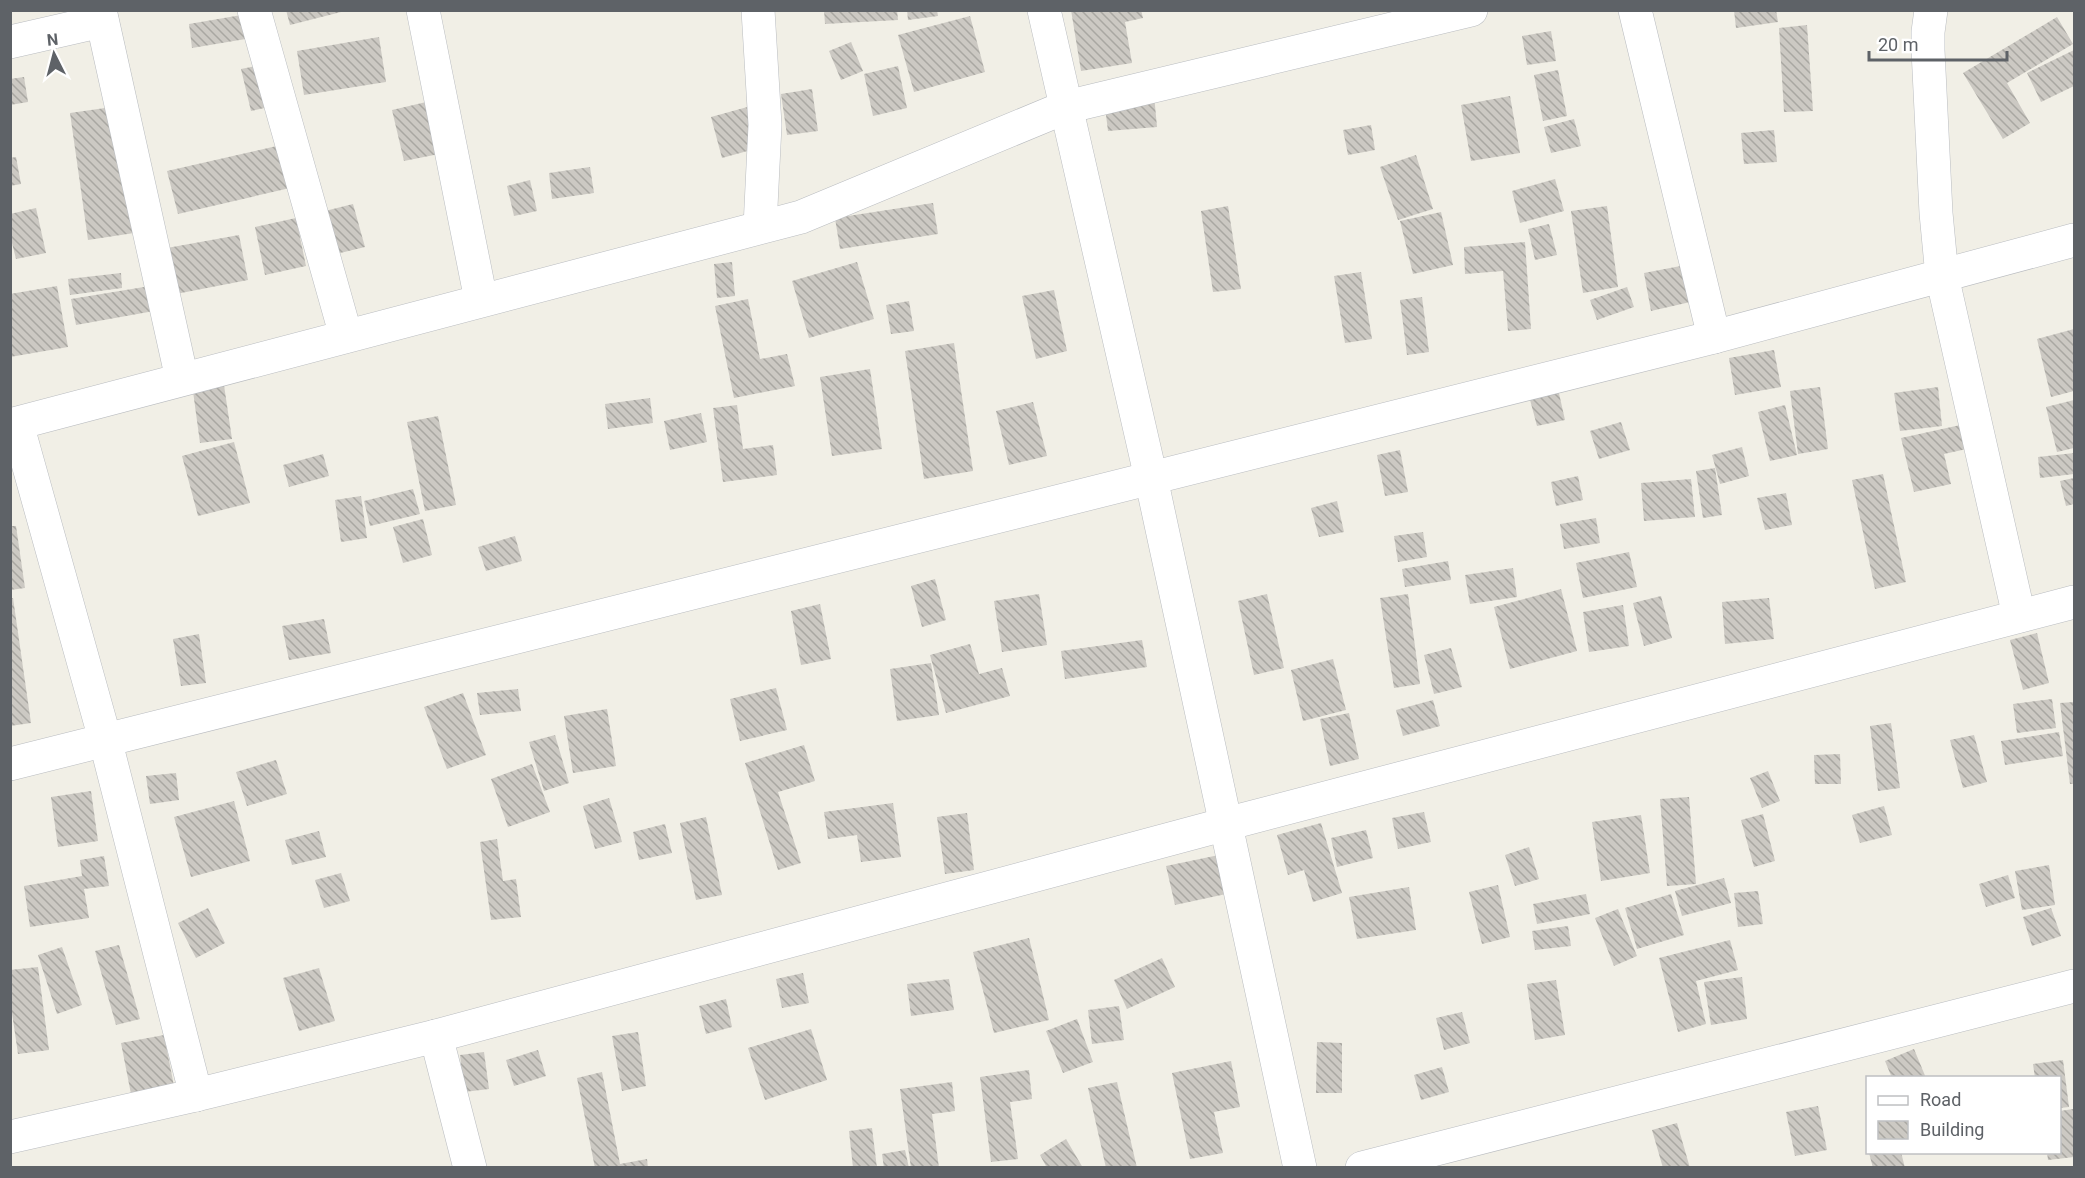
<svg xmlns="http://www.w3.org/2000/svg" width="2085" height="1178" font-family="Roboto,sans-serif">
<style>
.building{fill:url(#building-back-hatch)}
.lines{fill:none;stroke-linecap:round;stroke-linejoin:round}
.street-casing{stroke:#b9bcc0;stroke-width:34}
.street{stroke:#fff;stroke-width:33}
</style>
<defs>
<pattern id="building-back-hatch" width="6" height="6" patternUnits="userSpaceOnUse" patternTransform="scale(1.5)"><rect width="6" height="6" fill="#ccc9c3"/><path d="M-1 5l2 2M0 0l6 6M5-1l2 2" fill="none" stroke="#a9a7a2"/></pattern>
</defs>
<rect width="100%" height="100%" fill="#f1efe6"/>
<!-- building -->
<g class="building">
<polygon points="286,10 345,10 345,11 290,25"/>
<polygon points="824,10 897,10 898,20 825,24"/>
<polygon points="907,10 937,10 938,16 908,20"/>
<polygon points="1071,10 1141,10 1143,18 1125,22 1132,63 1081,71"/>
<polygon points="1734,10 1776,10 1778,22 1736,28"/>
<polygon points="253,13 257,37 192,48 189,24"/>
<polygon points="970,16 985,72 914,92 898,35"/>
<polygon points="2057,17 2073,44 2007,83 2030,123 2003,139 1963,73"/>
<polygon points="1807,25 1813,111 1784,112 1779,28"/>
<polygon points="1551,31 1556,61 1527,65 1522,36"/>
<polygon points="379,37 386,82 304,95 297,51"/>
<polygon points="851,42 863,71 841,80 829,51"/>
<polygon points="2074,50 2074,86 2041,102 2027,73"/>
<polygon points="265,64 274,106 251,111 241,69"/>
<polygon points="898,66 907,108 873,116 864,74"/>
<polygon points="1558,70 1567,116 1543,121 1534,75"/>
<polygon points="24,77 28,102 10,105 10,79"/>
<polygon points="812,89 818,131 787,135 781,94"/>
<polygon points="1154,95 1157,127 1108,131 1104,99"/>
<polygon points="1510,96 1520,153 1471,161 1461,105"/>
<polygon points="439,99 449,152 404,161 392,110"/>
<polygon points="119,106 134,233 88,240 70,113"/>
<polygon points="751,106 762,147 722,158 711,117"/>
<polygon points="1574,119 1581,146 1551,153 1544,127"/>
<polygon points="1371,125 1375,150 1348,155 1343,130"/>
<polygon points="1774,130 1777,162 1744,164 1741,133"/>
<polygon points="281,145 290,188 178,214 167,171"/>
<polygon points="1416,155 1433,209 1398,220 1380,167"/>
<polygon points="16,157 21,184 10,186 10,158"/>
<polygon points="590,167 594,193 552,199 549,173"/>
<polygon points="1555,179 1564,211 1520,223 1512,191"/>
<polygon points="530,180 537,211 514,216 507,186"/>
<polygon points="933,203 938,234 840,249 835,218"/>
<polygon points="353,204 365,247 332,255 321,212"/>
<polygon points="1228,206 1241,289 1213,292 1201,211"/>
<polygon points="1607,206 1618,287 1583,293 1571,211"/>
<polygon points="36,208 46,253 16,259 10,235 10,214"/>
<polygon points="1441,212 1453,265 1413,274 1400,221"/>
<polygon points="296,218 306,266 265,275 255,227"/>
<polygon points="1549,224 1557,255 1535,260 1528,229"/>
<polygon points="239,235 248,280 176,294 167,248"/>
<polygon points="1525,242 1531,329 1508,331 1503,271 1465,274 1464,247"/>
<polygon points="732,262 735,296 717,298 714,264"/>
<polygon points="857,262 874,319 809,338 792,281"/>
<polygon points="1691,264 1699,300 1651,311 1644,273"/>
<polygon points="1361,272 1372,339 1345,343 1334,276"/>
<polygon points="121,273 122,288 70,295 68,279"/>
<polygon points="57,286 68,347 10,357 10,294"/>
<polygon points="150,286 154,311 76,325 71,299"/>
<polygon points="1627,287 1634,307 1597,320 1590,300"/>
<polygon points="1054,290 1067,351 1036,359 1022,296"/>
<polygon points="1422,297 1429,352 1407,355 1400,300"/>
<polygon points="748,299 760,359 787,354 795,386 734,398 715,306"/>
<polygon points="909,301 914,331 891,334 886,305"/>
<polygon points="2074,329 2074,391 2051,397 2037,339"/>
<polygon points="954,343 973,471 924,479 905,351"/>
<polygon points="1774,350 1781,387 1735,395 1729,358"/>
<polygon points="221,365 232,439 200,443 190,369"/>
<polygon points="870,369 882,449 832,456 820,377"/>
<polygon points="1820,387 1828,449 1798,454 1790,391"/>
<polygon points="1938,387 1942,426 1900,431 1894,393"/>
<polygon points="1558,389 1565,420 1537,426 1529,396"/>
<polygon points="650,398 653,423 608,429 605,404"/>
<polygon points="2074,400 2074,448 2057,452 2046,407"/>
<polygon points="1033,402 1047,456 1009,465 996,411"/>
<polygon points="737,405 743,449 773,445 777,475 723,482 713,408"/>
<polygon points="1785,405 1797,455 1770,461 1758,412"/>
<polygon points="701,413 707,442 670,450 664,421"/>
<polygon points="438,416 456,505 425,511 407,422"/>
<polygon points="1621,422 1630,450 1599,459 1590,431"/>
<polygon points="1965,424 1971,448 1944,454 1951,484 1914,492 1901,438"/>
<polygon points="234,442 250,503 198,516 182,456"/>
<polygon points="1742,447 1749,476 1720,484 1712,455"/>
<polygon points="1400,450 1408,492 1385,496 1377,455"/>
<polygon points="2074,453 2074,474 2040,478 2038,457"/>
<polygon points="323,454 329,476 289,487 283,465"/>
<polygon points="1715,468 1722,515 1703,518 1696,471"/>
<polygon points="1883,474 1906,582 1875,589 1852,480"/>
<polygon points="1578,476 1583,500 1556,506 1551,482"/>
<polygon points="2074,478 2074,504 2066,506 2060,481"/>
<polygon points="1691,479 1695,517 1644,521 1641,483"/>
<polygon points="413,489 420,514 370,526 364,501"/>
<polygon points="1786,493 1792,525 1765,530 1757,498"/>
<polygon points="361,496 367,538 341,542 335,500"/>
<polygon points="1337,501 1344,532 1319,537 1311,508"/>
<polygon points="1596,518 1600,543 1564,549 1560,524"/>
<polygon points="423,519 432,555 403,563 393,527"/>
<polygon points="10,526 16,526 25,588 10,590"/>
<polygon points="1423,532 1427,557 1398,562 1394,536"/>
<polygon points="515,536 522,561 486,571 478,547"/>
<polygon points="1629,552 1637,587 1583,598 1576,563"/>
<polygon points="1448,561 1451,580 1405,587 1402,569"/>
<polygon points="1513,568 1517,597 1470,604 1465,575"/>
<polygon points="935,579 946,620 922,627 911,586"/>
<polygon points="1561,589 1577,651 1510,669 1494,607"/>
<polygon points="1039,594 1047,645 1002,652 994,601"/>
<polygon points="1267,594 1284,668 1254,675 1238,601"/>
<polygon points="1408,594 1420,684 1394,688 1380,598"/>
<polygon points="1661,596 1672,638 1644,646 1633,603"/>
<polygon points="10,598 13,598 31,723 10,726"/>
<polygon points="1769,598 1774,639 1725,644 1722,602"/>
<polygon points="820,604 831,659 801,665 791,611"/>
<polygon points="1623,605 1629,646 1589,652 1583,612"/>
<polygon points="324,619 331,653 289,660 282,626"/>
<polygon points="2037,633 2049,683 2023,690 2010,640"/>
<polygon points="199,634 206,683 181,686 173,639"/>
<polygon points="1142,640 1147,667 1065,679 1061,651"/>
<polygon points="970,644 979,674 1002,668 1010,696 946,713 930,655"/>
<polygon points="1451,648 1462,687 1434,694 1424,655"/>
<polygon points="1333,659 1346,710 1303,721 1291,670"/>
<polygon points="931,663 939,715 897,721 890,669"/>
<polygon points="776,688 787,730 740,741 730,699"/>
<polygon points="518,689 521,711 480,715 477,693"/>
<polygon points="463,693 486,755 447,769 424,707"/>
<polygon points="2052,699 2056,728 2017,733 2013,704"/>
<polygon points="1433,700 1440,726 1403,736 1396,710"/>
<polygon points="2074,702 2074,784 2070,784 2060,703"/>
<polygon points="607,709 616,766 573,773 564,716"/>
<polygon points="1349,713 1359,759 1330,766 1320,719"/>
<polygon points="1891,723 1900,788 1878,791 1870,726"/>
<polygon points="2059,732 2063,756 2005,765 2001,741"/>
<polygon points="555,735 569,783 544,791 529,742"/>
<polygon points="1974,735 1987,782 1963,788 1950,740"/>
<polygon points="804,745 815,781 778,792 801,863 778,870 745,763"/>
<polygon points="1840,754 1841,784 1815,784 1814,755"/>
<polygon points="276,760 287,794 247,806 236,772"/>
<polygon points="532,764 550,812 508,827 491,779"/>
<polygon points="1768,771 1780,801 1762,808 1750,778"/>
<polygon points="176,773 179,800 150,804 146,776"/>
<polygon points="91,791 98,841 58,847 51,797"/>
<polygon points="1689,797 1696,884 1667,886 1660,799"/>
<polygon points="609,798 622,842 595,849 583,806"/>
<polygon points="234,801 250,861 191,877 174,817"/>
<polygon points="893,803 901,857 861,862 857,835 828,839 824,812"/>
<polygon points="1884,806 1892,835 1860,843 1852,815"/>
<polygon points="1424,812 1431,842 1398,849 1392,818"/>
<polygon points="967,813 974,870 945,874 937,817"/>
<polygon points="1763,814 1775,861 1754,867 1741,820"/>
<polygon points="1641,815 1650,873 1601,881 1592,822"/>
<polygon points="706,817 722,895 696,900 680,823"/>
<polygon points="1321,823 1342,893 1313,902 1304,870 1288,875 1277,835"/>
<polygon points="665,824 672,853 639,860 633,832"/>
<polygon points="1366,830 1373,858 1337,867 1331,838"/>
<polygon points="319,831 326,857 292,865 285,840"/>
<polygon points="497,839 503,881 516,879 521,917 491,920 480,842"/>
<polygon points="1529,847 1539,879 1515,886 1505,855"/>
<polygon points="1219,855 1226,894 1175,905 1166,866"/>
<polygon points="104,856 109,886 84,889 89,918 30,927 24,886 82,876 80,860"/>
<polygon points="2049,865 2055,905 2022,910 2015,871"/>
<polygon points="341,873 350,901 324,908 315,880"/>
<polygon points="2008,875 2015,898 1986,907 1979,884"/>
<polygon points="1724,878 1731,903 1682,916 1675,891"/>
<polygon points="1498,885 1510,937 1482,944 1469,892"/>
<polygon points="1409,887 1416,930 1357,939 1349,897"/>
<polygon points="1758,891 1763,924 1738,927 1734,893"/>
<polygon points="1586,894 1590,914 1537,924 1533,904"/>
<polygon points="1671,894 1684,935 1637,949 1625,908"/>
<polygon points="208,908 225,943 196,958 178,923"/>
<polygon points="2051,908 2061,936 2032,946 2023,917"/>
<polygon points="1618,909 1637,956 1614,966 1595,918"/>
<polygon points="1568,926 1571,946 1535,950 1532,931"/>
<polygon points="1029,938 1049,1020 994,1033 973,952"/>
<polygon points="1730,940 1738,970 1696,981 1706,1024 1678,1032 1659,958"/>
<polygon points="119,945 140,1019 116,1025 95,951"/>
<polygon points="62,947 82,1005 57,1014 38,955"/>
<polygon points="1162,958 1175,987 1127,1009 1114,980"/>
<polygon points="38,967 49,1050 18,1054 10,999 10,970"/>
<polygon points="319,968 335,1021 299,1031 283,978"/>
<polygon points="803,973 809,1003 782,1008 776,979"/>
<polygon points="1742,977 1747,1019 1711,1025 1704,982"/>
<polygon points="949,979 954,1010 911,1016 907,984"/>
<polygon points="1556,980 1565,1035 1535,1040 1527,984"/>
<polygon points="726,999 732,1027 706,1034 699,1006"/>
<polygon points="1119,1006 1124,1040 1092,1044 1088,1010"/>
<polygon points="1462,1012 1470,1043 1444,1050 1436,1018"/>
<polygon points="1077,1019 1093,1062 1063,1073 1046,1031"/>
<polygon points="811,1029 827,1080 765,1100 748,1048"/>
<polygon points="638,1032 646,1086 622,1091 612,1036"/>
<polygon points="164,1035 174,1086 131,1094 121,1043"/>
<polygon points="1317,1042 1342,1043 1342,1093 1316,1093"/>
<polygon points="1914,1049 1926,1078 1892,1078 1885,1061"/>
<polygon points="538,1050 546,1076 514,1086 506,1060"/>
<polygon points="484,1052 489,1089 464,1092 460,1055"/>
<polygon points="2063,1060 2069,1107 2060,1108 2060,1078 2035,1078 2033,1064"/>
<polygon points="1231,1061 1240,1107 1214,1112 1223,1153 1190,1159 1172,1073"/>
<polygon points="1442,1067 1449,1092 1421,1100 1414,1075"/>
<polygon points="1029,1070 1032,1099 1010,1102 1018,1159 991,1162 980,1077"/>
<polygon points="602,1072 620,1164 647,1159 648,1168 595,1168 577,1078"/>
<polygon points="952,1082 955,1111 932,1114 939,1168 911,1168 900,1089"/>
<polygon points="1117,1082 1137,1168 1106,1168 1088,1088"/>
<polygon points="1818,1106 1827,1150 1795,1156 1786,1112"/>
<polygon points="2073,1109 2074,1157 2048,1160 2047,1152 2060,1152 2060,1111"/>
<polygon points="1677,1123 1690,1168 1663,1168 1652,1130"/>
<polygon points="872,1128 877,1168 853,1168 849,1131"/>
<polygon points="1066,1139 1083,1168 1047,1168 1040,1155"/>
<polygon points="905,1150 909,1168 884,1168 882,1154"/>
<polygon points="1901,1152 1905,1168 1873,1168 1869,1153"/>
</g>
<g class="lines">
<defs>
<g id="street">
<polyline points="100,10 182,379"/>
<polyline points="254,10 346,336"/>
<polyline points="423,10 481,300"/>
<polyline points="758,10 765,125 760,227"/>
<polyline points="1044,10 1151,478 1300,1168"/>
<polyline points="1635,10 1714,337"/>
<polyline points="1931,10 1928,32 1928,50 1936,213 1942,276 2019,616"/>
<polyline points="10,42 102,21"/>
<polyline points="17,424 105,739 196,1095"/>
<polyline points="10,425 801,217 1066,107 1471,10"/>
<polyline points="10,764 1714,337 2074,240"/>
<polyline points="436,1036 470,1168"/>
<polyline points="10,1137 196,1095 436,1036 1226,824 2074,602"/>
<polyline points="1362,1168 2074,986"/>
</g>
</defs>
<!-- street casing -->
<use href="#street" class="street-casing"/>
<!-- street -->
<use href="#street" class="street"/>
</g>
<!-- border -->
<rect width="2085" height="1178" fill="none" stroke="#5e6267" stroke-width="24"/>
<!-- legend -->
<rect x="1866" y="1076" width="195" height="78" fill="#ffffff" stroke="#bfc0c2" stroke-width="1.5"/>
<rect x="1878" y="1096" width="30" height="9" fill="#ffffff" stroke="#bfc0c2" stroke-width="1.5"/>
<text x="1920" y="1106" font-size="18" fill="#5e6267">Road</text>
<rect x="1878" y="1121" width="30" height="18" fill="url(#building-back-hatch)" stroke="#bfc0c2" stroke-width="1.5"/>
<text x="1920" y="1136" font-size="18" fill="#5e6267">Building</text>
<!-- north arrow -->
<g transform="translate(54 54) rotate(354)" stroke="#ffffff" stroke-width="4.5" paint-order="stroke">
<path d="M0-4.5L10 22L0 15L-10 22Z" fill="#5e6267"/>
<text y="-9" font-size="16" font-weight="bold" text-anchor="middle" fill="#5e6267">N</text>
</g>
<!-- scale -->
<path d="M1869 51v9h138v-9" fill="none" stroke="#5e6267" stroke-width="3"/>
<text x="1878" y="51" font-size="18" fill="#5e6267" stroke="#ffffff" stroke-width="4.5" paint-order="stroke">20 m</text>
</svg>
